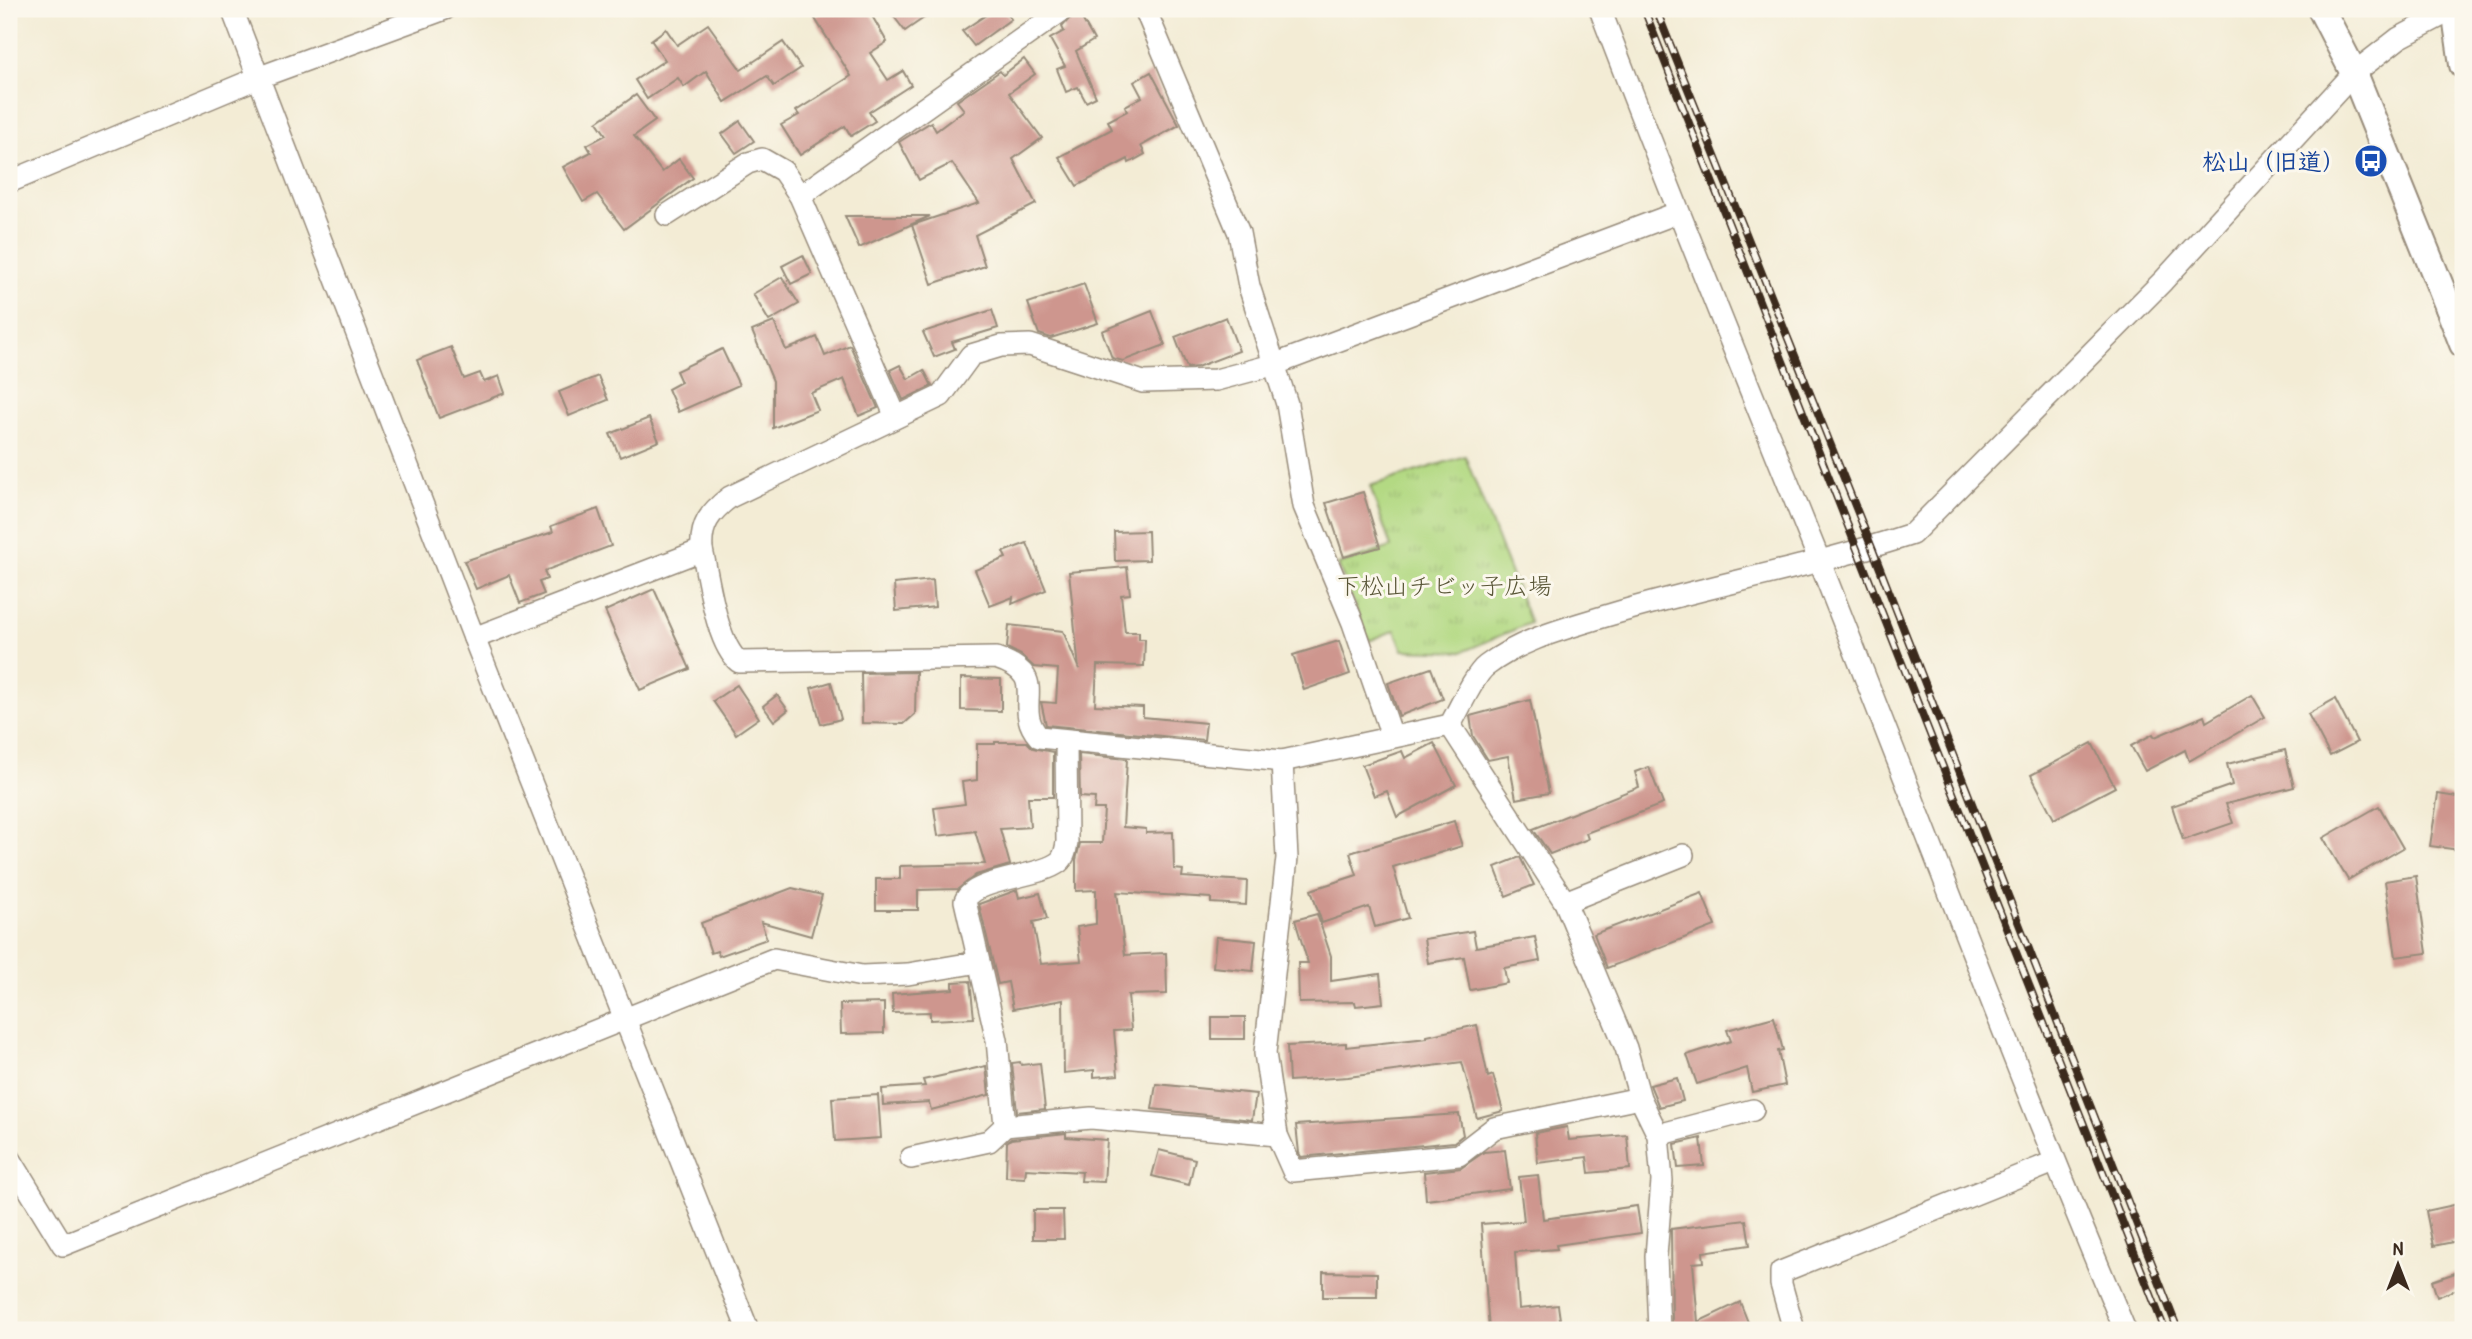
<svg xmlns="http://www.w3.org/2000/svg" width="2472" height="1339" font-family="'Patrick Hand','Klee One',sans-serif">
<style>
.grass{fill:url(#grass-tufts);stroke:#778250;stroke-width:2}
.building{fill:#ce968e}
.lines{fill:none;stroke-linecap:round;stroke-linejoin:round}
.minor-casing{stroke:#978b7a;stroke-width:24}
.major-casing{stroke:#978b7a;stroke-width:30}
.minor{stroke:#fff;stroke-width:21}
.major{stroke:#fff;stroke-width:26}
.rail-casing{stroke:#3b2a1e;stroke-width:8}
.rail{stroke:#fbf7ec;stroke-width:5;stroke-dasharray:16;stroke-linecap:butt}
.labels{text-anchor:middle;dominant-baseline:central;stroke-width:6;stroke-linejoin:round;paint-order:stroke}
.transit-label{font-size:24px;font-weight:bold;fill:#164399;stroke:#fbf7ec;text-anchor:end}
.park-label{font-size:24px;fill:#595637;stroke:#fbf7ec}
</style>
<defs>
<pattern id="grass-tufts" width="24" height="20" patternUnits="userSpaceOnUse" patternTransform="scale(1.75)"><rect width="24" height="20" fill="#b3d983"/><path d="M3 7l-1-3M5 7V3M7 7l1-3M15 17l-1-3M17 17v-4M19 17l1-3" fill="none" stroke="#9bba71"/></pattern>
</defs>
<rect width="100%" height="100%" fill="#fbf7ec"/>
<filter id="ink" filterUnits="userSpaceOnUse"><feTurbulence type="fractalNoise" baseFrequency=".0143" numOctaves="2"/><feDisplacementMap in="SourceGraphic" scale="14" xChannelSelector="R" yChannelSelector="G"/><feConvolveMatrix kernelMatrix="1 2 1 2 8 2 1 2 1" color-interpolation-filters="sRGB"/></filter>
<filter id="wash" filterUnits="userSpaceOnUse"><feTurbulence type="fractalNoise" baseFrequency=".00686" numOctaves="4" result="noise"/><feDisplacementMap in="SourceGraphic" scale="28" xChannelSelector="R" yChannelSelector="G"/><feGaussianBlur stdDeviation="1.57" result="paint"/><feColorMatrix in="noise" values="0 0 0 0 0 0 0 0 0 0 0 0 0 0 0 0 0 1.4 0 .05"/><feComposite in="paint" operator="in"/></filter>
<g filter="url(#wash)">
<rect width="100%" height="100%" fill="#f3ecd5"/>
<!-- grass -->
<polygon class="grass" points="1465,456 1530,623 1462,652 1403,650 1395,630 1369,641 1338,565 1391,547 1370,486"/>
<g id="blocks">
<!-- building -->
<g class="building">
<polygon points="828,9 868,9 887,42 870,53 888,80 903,71 911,85 869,112 875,121 851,136 845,126 800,155 781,125 799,115 796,111 851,76 814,17"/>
<polygon points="888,9 937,9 905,31"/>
<polygon points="995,9 1003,9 1011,19 974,46 962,31"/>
<polygon points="1077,10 1094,40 1076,51 1096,97 1086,102 1078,87 1066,92 1057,69 1065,66 1050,39 1064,31 1062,27"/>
<polygon points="708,24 741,70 783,42 801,68 774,86 767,76 725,102 706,71 684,87 678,78 647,99 635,80 665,60 651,40 666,29 677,45"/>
<polygon points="1024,59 1035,74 1009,93 1042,138 1013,159 1036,204 975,235 985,266 932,284 912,225 979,203 952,163 919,180 899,142 931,122 936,131 964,110 957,101 1000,71 1003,75"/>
<polygon points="1151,72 1179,125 1141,146 1145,154 1129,163 1128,159 1077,186 1059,157 1112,129 1108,121 1127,111 1125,106 1142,97 1134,82"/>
<polygon points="636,95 655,121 634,136 662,172 679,159 693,178 624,229 597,194 583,202 563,167 591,152 587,145 606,135 597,122"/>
<polygon points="740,121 754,141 736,153 722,134"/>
<polygon points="845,216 930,216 859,248"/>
<polygon points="803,255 812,274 791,284 782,266"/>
<polygon points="782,277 799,304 769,321 753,294"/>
<polygon points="1084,284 1098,323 1051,338 1039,334 1028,303"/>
<polygon points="992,310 998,328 952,342 955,349 934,357 923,332"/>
<polygon points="1152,311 1165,345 1123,361 1112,358 1102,331"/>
<polygon points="1226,317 1239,351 1197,367 1187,368 1175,337"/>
<polygon points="774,322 786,350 817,337 825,356 850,345 878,408 859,416 844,379 811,393 818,410 773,428 773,381 752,331"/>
<polygon points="451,347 464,379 480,373 484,382 499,376 505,393 439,418 417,360"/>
<polygon points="722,349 739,385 678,412 668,389 681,382 676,371"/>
<polygon points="900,365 908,379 924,370 932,386 903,400 890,370"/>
<polygon points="598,376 608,400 569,416 559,392"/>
<polygon points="649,418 659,441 620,457 610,434"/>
<polygon points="1363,492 1380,547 1344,557 1326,503"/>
<polygon points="598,509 611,546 544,571 547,579 539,582 544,594 520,603 509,575 476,589 464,561 553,532 551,526"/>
<polygon points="1148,531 1149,560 1115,561 1114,532"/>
<polygon points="1027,543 1046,590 1012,604 1013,597 990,606 975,570 1006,558 1003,552"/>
<polygon points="1127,567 1130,594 1121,595 1125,632 1139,632 1139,639 1145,639 1144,666 1097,665 1095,705 1143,707 1143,717 1206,723 1204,740 1046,725 1041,702 1056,703 1058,669 1034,667 1021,655 1007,648 1009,625 1063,631 1079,669 1069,572"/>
<polygon points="933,580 935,607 896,611 894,584"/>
<polygon points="654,589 690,669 640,690 605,611"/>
<polygon points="1339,641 1350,674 1304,690 1293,655"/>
<polygon points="1431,668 1443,699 1399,716 1388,683"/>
<polygon points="916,672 915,714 904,724 862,723 861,673"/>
<polygon points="961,678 1001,679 1001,711 961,710"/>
<polygon points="831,682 841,719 821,724 811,688"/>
<polygon points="737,685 759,718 736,734 713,701"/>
<polygon points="777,695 788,710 774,721 763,706"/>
<polygon points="2252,695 2265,717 2189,761 2185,750 2145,771 2131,746 2153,734 2155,737 2204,716 2206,722"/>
<polygon points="2335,699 2357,742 2330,756 2308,714"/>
<polygon points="1530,700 1549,793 1516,799 1508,756 1488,760 1473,736 1470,716"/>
<polygon points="995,742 1027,742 1033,748 1053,752 1053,797 1028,797 1030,827 1000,829 1010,865 976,875 958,889 918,890 918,910 876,910 876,879 900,879 900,866 985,864 975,831 938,836 934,808 965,804 962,782 977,780 977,744 995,744"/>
<polygon points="1434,743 1456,785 1397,817 1387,791 1374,796 1362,765 1402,751 1405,758"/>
<polygon points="2092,743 2115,787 2054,819 2031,775"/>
<polygon points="2285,750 2294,787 2226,804 2233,823 2183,840 2172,806 2232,785 2227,764"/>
<polygon points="1079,754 1127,759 1123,827 1146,829 1146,833 1173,832 1174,869 1183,870 1182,877 1247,881 1246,905 1211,903 1211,898 1117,892 1125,955 1166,953 1167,994 1128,995 1131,1030 1114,1031 1118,1075 1094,1077 1094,1070 1064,1073 1063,1000 1013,1009 1008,982 998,984 979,904 1017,890 1019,898 1040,893 1047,919 1033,922 1041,964 1081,961 1077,927 1096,924 1096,890 1076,891 1076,860 1080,843 1102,843 1104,809 1094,809 1095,798 1080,797"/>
<polygon points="1649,767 1663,804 1586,833 1588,839 1550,854 1533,829 1639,787 1635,772"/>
<polygon points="2438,794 2463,798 2460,850 2430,846"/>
<polygon points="2379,806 2403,848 2348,880 2323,838"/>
<polygon points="1454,821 1462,846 1393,867 1408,918 1375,927 1369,907 1322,923 1311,890 1357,875 1350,853"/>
<polygon points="1520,857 1534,885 1506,896 1495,867"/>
<polygon points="2416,876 2427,953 2396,957 2385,881"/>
<polygon points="792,888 822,895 811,936 761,922 767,939 719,956 717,951 711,953 701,923"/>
<polygon points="1702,893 1715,926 1607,968 1594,934"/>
<polygon points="1317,914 1331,956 1331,981 1380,974 1383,1003 1356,1006 1355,1002 1299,1003 1298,963 1308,963 1295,920"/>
<polygon points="1473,931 1476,947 1535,937 1540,961 1504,968 1507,983 1470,990 1464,957 1428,963 1424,939"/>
<polygon points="1216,937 1256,941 1253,971 1213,967"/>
<polygon points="970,981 974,1018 930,1020 930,1012 893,1013 892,994 953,989 953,982"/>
<polygon points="884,1003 884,1033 841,1034 840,1004"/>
<rect x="1212" y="1017" width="33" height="22"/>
<polygon points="1774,1017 1783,1050 1778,1051 1785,1085 1752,1092 1747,1068 1697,1084 1687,1055 1731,1041 1727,1030"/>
<polygon points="1477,1025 1488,1077 1493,1075 1503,1111 1477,1118 1462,1062 1348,1077 1289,1081 1287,1046 1346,1043 1346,1047 1427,1038 1427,1036"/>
<polygon points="1020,1062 1021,1065 1040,1063 1045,1109 1017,1112 1012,1063"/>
<polygon points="986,1066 989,1095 931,1110 929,1102 883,1105 882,1089 925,1086 923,1080"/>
<polygon points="1677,1078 1683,1101 1659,1107 1650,1085"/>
<polygon points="1156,1084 1256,1094 1252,1120 1152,1109"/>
<polygon points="878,1095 881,1138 835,1141 832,1098"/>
<polygon points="1459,1114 1463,1135 1454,1142 1301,1157 1299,1153 1296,1125"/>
<polygon points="1567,1127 1569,1140 1627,1135 1630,1169 1589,1173 1587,1157 1538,1163 1535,1133"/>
<polygon points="1066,1133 1066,1137 1107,1140 1104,1182 1081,1181 1082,1172 1026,1169 1025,1178 1006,1177 1007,1142 1011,1139"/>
<polygon points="1701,1138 1704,1166 1678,1168 1675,1144"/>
<polygon points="1159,1150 1195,1159 1189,1185 1152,1176"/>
<polygon points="1505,1150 1510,1189 1426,1200 1424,1172 1461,1168 1484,1152"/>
<polygon points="1538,1175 1543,1219 1637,1206 1641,1233 1556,1245 1557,1249 1515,1252 1519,1309 1558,1305 1561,1326 1489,1330 1481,1224 1524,1221 1519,1177"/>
<polygon points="2463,1203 2463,1240 2433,1246 2426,1211"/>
<polygon points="1033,1210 1063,1210 1064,1239 1033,1239"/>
<polygon points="1746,1220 1750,1245 1703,1252 1704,1262 1693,1263 1698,1322 1740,1302 1751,1330 1672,1330 1671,1229"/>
<polygon points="1323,1272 1377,1273 1377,1297 1323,1297"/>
<polygon points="2458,1272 2463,1287 2437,1297 2432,1281"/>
</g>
</g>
</g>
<g filter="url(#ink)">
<use href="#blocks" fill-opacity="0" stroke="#978b7a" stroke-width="2"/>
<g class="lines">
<defs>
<g id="minor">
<polyline points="232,9 474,638 748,1330"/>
<polyline points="1145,9 1239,233 1249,286 1287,404 1304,506 1353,623 1392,736"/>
<path d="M1600,9C1670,194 1745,376 1819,560C1921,817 2018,1076 2125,1330"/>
<polyline points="9,182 260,77 445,9"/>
<polyline points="800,196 1064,9"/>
<polyline points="667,215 748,163 762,159 783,171 800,196 896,417"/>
<path d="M702,550C700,525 710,512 730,497L941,396L971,355L1001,346L1030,345L1143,382L1216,380L1276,364L1677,213"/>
<path d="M474,638L702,550C709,579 716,643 739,662L996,658C1054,677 1010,705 1039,737L1282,761L1450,725C1459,710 1474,675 1486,666C1521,639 1567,628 1609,615C1709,585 1813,567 1912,534L2163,281L2354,73L2399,38L2454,9"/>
<polyline points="1450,725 1565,902 1626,1048 1640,1098 1658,1135 1662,1181 1656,1256 1659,1330"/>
<polyline points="1282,761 1287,858 1265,1053 1277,1135 1293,1171 1459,1155 1494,1128 1640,1098"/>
<polyline points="1565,902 1683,855"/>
<polyline points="1005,1126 1091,1118 1277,1135"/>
<polyline points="1658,1135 1753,1110"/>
<polyline points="9,1157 63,1245 774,959 862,976 908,974 979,962"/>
<path d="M911,1158L989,1141L1005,1126L997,1040L965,901C974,878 1039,878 1059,862C1065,857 1066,849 1067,842L1066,742"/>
<polyline points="1794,1330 1781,1284 1781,1272 2054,1162"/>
</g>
<g id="major">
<polyline points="2321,9 2354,73 2449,308 2463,317"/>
<polyline points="2455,9 2463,65"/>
<polyline points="2449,308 2463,344"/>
</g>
</defs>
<!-- minor casing -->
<use href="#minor" class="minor-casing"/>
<!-- major casing -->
<use href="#major" class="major-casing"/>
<!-- minor -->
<use href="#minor" class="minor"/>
<!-- major -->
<use href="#major" class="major"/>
<defs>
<g id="rail">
<polyline points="1644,9 2165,1330"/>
<polyline points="1656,9 1872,548 2178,1330"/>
</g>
</defs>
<!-- rail casing -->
<use href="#rail" class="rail-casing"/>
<!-- rail -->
<use href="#rail" class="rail"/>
</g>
</g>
<!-- icons -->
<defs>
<symbol id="bus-disc" viewBox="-11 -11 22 22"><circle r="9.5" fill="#1a4fb4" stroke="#fbf7ec"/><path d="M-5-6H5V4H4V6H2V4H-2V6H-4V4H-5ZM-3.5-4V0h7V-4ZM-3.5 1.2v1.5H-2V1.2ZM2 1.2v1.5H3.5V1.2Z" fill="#fff"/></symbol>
</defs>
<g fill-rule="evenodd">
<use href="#bus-disc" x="2352" y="142" width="38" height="38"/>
</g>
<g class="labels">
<!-- transit labels -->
<g class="transit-label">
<text x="2346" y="161">松山（旧道）</text>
</g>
<!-- park labels -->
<g class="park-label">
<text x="1444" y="585">下松山チビッ子広場</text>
</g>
</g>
<!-- margin -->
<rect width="2472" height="1339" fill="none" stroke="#fbf7ec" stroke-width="35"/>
<!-- north arrow -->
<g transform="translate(2398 1265)" stroke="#fbf7ec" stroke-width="5" paint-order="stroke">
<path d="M0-5L12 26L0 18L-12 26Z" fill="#3b2a1e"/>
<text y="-10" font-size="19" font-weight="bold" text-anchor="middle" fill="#3b2a1e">N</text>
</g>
</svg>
